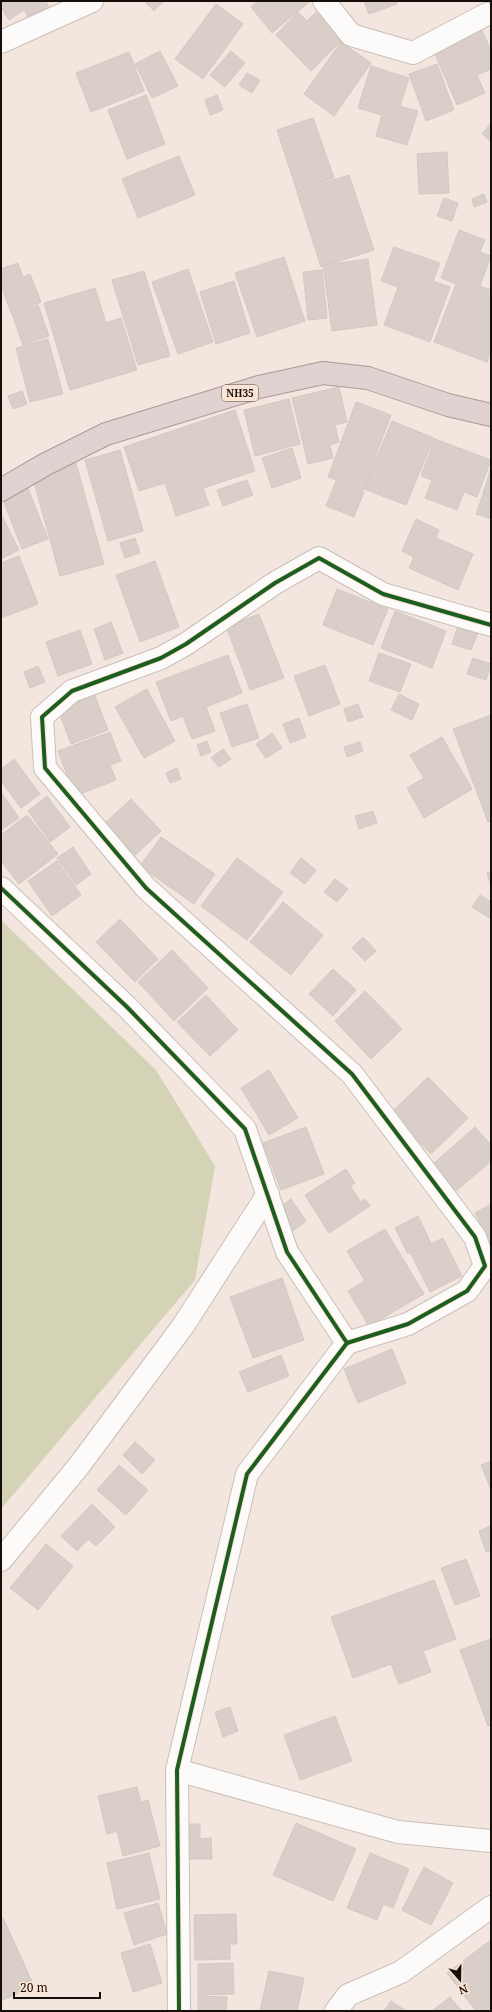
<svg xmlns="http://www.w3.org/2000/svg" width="492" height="2012" font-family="'Noto Serif',serif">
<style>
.green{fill:#d5d3b5}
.building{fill:#d9cfc8;stroke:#d3c9c3}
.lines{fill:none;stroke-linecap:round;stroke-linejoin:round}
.minor-casing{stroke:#c9bfb9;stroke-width:24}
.highway-casing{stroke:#ac9a95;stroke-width:24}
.minor{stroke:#fdfbfa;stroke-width:22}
.highway{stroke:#dfd2d0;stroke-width:22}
.cycleway-casing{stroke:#fce4d5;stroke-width:6}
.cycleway{stroke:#1b5e20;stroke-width:4}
.labels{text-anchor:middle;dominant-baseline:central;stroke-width:3;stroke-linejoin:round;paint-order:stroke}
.shield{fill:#fce4d5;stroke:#5b4e46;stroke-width:1}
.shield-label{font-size:10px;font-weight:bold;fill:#160e09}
</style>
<rect width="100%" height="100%" fill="#f3e6de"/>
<!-- green -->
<polygon class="green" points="1,920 156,1070 215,1166 195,1280 1,1509"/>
<!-- building -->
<g class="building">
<polygon points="1,1 45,1 50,8 31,21 24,10 9,20 1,7"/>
<polygon points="144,1 164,1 154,11"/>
<polygon points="258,1 310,1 272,33 251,7"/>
<polygon points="364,1 395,1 397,4 369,14"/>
<polygon points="216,4 243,24 203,79 175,59"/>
<polygon points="298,12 307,21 316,12 343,39 311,71 276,35"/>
<polygon points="481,28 491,51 491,69 477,75 485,93 457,105 434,52"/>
<polygon points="341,42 371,63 334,116 304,94"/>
<polygon points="160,51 178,86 152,98 135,64"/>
<polygon points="231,51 245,63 225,87 210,75"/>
<polygon points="129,52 144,91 91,112 76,73"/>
<polygon points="437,64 454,110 426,121 409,74"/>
<polygon points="371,66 409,78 400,106 418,111 407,145 376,136 382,115 358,108"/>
<polygon points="247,73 260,80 252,93 239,85"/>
<polygon points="146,95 165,144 127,159 108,110"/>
<polygon points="217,95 223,110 210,115 205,100"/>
<polygon points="313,118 334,178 297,191 277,130"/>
<polygon points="491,123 491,139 490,141 482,134"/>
<polygon points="447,152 449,193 419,194 417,154"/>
<polygon points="179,156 195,195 138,218 122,179"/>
<polygon points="349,175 374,250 321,267 297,192"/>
<polygon points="484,194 487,202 474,207 472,199"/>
<polygon points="444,198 458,203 452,221 437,216"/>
<polygon points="459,230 485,240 480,252 491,256 480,286 491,290 491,350 487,362 434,342 456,284 441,278"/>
<polygon points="394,247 440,263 433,281 450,287 430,342 384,325 398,287 381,281"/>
<polygon points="284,257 305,321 257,337 235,273"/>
<polygon points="368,259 377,325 332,331 323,265"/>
<polygon points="18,263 23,277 30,274 41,302 11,313 1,285 1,269"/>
<polygon points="188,269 213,342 178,354 152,282"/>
<polygon points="322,270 327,318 308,320 303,272"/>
<polygon points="144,271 170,356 138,365 112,280"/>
<polygon points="234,281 250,333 216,344 200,292"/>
<polygon points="95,288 106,323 121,318 137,370 70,390 44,303"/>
<polygon points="38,305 49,336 23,345 12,314"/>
<polygon points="48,339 63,394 30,402 16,348"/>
<polygon points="339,387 347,422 335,425 339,442 330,445 333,458 308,464 292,398"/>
<polygon points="22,391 27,404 13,409 8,396"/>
<polygon points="289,399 300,444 255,456 244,410"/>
<polygon points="356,402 391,415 363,490 328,477"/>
<polygon points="235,410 255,471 203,488 209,505 176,516 165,483 139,491 124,447"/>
<polygon points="392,421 434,438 406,505 364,489"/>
<polygon points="435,439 491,460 477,497 464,492 457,510 425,498 432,480 421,476"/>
<polygon points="292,448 301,478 272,488 262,458"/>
<polygon points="120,450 143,531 108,541 85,460"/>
<polygon points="76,463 104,564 60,576 32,475"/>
<polygon points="491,468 491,496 483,493"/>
<polygon points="247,480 253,495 223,506 217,490"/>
<polygon points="336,481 364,492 354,517 326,506"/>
<polygon points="26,483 48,539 22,549 1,495"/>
<polygon points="483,494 491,497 491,519 476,514"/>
<polygon points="1,514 19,550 1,559"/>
<polygon points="416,519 439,530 436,538 473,554 458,590 409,568 414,557 402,551"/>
<polygon points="135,538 140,553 125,558 120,543"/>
<polygon points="19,556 38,604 1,618 1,563"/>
<polygon points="155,561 179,627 140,642 116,575"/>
<polygon points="337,589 388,609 373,645 323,625"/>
<polygon points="395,611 446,631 432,668 381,648"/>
<polygon points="259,614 284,678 250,690 226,626"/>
<polygon points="111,622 123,653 105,660 94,629"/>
<polygon points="458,626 478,633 471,650 452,644"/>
<polygon points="80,630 92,664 58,676 46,642"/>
<polygon points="379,653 411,664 400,692 369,681"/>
<polygon points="228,655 242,693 206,707 215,731 192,739 183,716 171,721 156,682"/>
<polygon points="473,658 491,664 486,680 467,674"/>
<polygon points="325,665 340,704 309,716 294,676"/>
<polygon points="38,666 45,682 30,688 24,672"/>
<polygon points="147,689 175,741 144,758 115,707"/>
<polygon points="94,693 108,730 71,744 57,707"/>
<polygon points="399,694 419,704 412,720 391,710"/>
<polygon points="247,704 259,738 232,747 220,713"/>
<polygon points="358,704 363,717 348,722 344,709"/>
<polygon points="491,715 491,821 488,822 453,729"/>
<polygon points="299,718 306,737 290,743 283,724"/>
<polygon points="110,732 121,761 110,765 116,780 75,796 58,751"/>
<polygon points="272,733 282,748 266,758 256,744"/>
<polygon points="442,737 472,789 424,818 407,788 424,778 410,755"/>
<polygon points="207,741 211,752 201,756 197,745"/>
<polygon points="360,742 363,751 347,757 344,747"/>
<polygon points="223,749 231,759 219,767 211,758"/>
<polygon points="14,759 40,794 21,808 1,781 1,769"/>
<polygon points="177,768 181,779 170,783 166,773"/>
<polygon points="1,792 19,818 1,830"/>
<polygon points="47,796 70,827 50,842 28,811"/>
<polygon points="131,799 161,831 132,858 102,826"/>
<polygon points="373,811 377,823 359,829 355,816"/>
<polygon points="27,815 58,854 19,884 1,861 1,835"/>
<polygon points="161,837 215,874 194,904 140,866"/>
<polygon points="73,847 91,874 76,885 57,858"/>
<polygon points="237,858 283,892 247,940 201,906"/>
<polygon points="301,858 316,870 305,884 290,873"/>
<polygon points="57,861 81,895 52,916 28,881"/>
<polygon points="491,872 491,886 487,873"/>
<polygon points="335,879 348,889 337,902 324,892"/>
<polygon points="480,895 491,902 491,919 472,907"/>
<polygon points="283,902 323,935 291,975 250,942"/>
<polygon points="120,919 158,959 135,982 96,942"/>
<polygon points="363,937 376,951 365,961 352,948"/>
<polygon points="172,950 208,988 174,1021 138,982"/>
<polygon points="333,969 356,990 333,1016 309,994"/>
<polygon points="365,991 402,1029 371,1059 335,1021"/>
<polygon points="206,995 238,1030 210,1056 177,1022"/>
<polygon points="269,1070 298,1118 269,1135 241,1088"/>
<polygon points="428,1077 468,1118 431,1154 391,1113"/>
<polygon points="306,1127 324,1174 281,1190 263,1143"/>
<polygon points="475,1127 491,1145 491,1161 456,1191 433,1164"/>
<polygon points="346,1169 355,1183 350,1186 361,1202 365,1199 370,1206 329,1233 305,1195"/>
<polygon points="291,1199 306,1221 289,1234 273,1212"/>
<polygon points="491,1204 491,1245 475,1213"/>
<polygon points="418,1216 431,1243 408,1254 395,1228"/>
<polygon points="385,1229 424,1294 369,1326 348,1291 365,1281 347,1251"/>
<polygon points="443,1238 462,1276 430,1292 411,1254"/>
<polygon points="282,1278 304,1340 253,1358 230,1297"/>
<polygon points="392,1349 406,1383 358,1403 344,1369"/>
<polygon points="281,1355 289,1376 248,1392 239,1372"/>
<polygon points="135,1442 155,1460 142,1474 123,1455"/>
<polygon points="491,1461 491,1490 481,1465"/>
<polygon points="119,1465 148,1490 126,1515 97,1490"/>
<polygon points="92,1504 115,1527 96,1546 88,1539 77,1551 61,1536"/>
<polygon points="491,1526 491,1550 486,1552 479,1531"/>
<polygon points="46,1544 73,1566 38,1610 10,1588"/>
<polygon points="466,1559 480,1596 455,1605 441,1568"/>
<polygon points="434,1580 456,1639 423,1651 431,1672 399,1684 391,1664 353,1678 331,1617"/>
<polygon points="491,1639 491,1725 488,1726 460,1650"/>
<polygon points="230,1707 238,1731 223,1737 215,1712"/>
<polygon points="335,1716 352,1761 300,1780 284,1735"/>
<polygon points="137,1787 141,1802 148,1800 160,1846 123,1856 117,1831 107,1834 98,1796"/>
<polygon points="296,1823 356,1849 333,1901 273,1875"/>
<polygon points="185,1824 200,1824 200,1839 211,1838 212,1859 185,1859"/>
<polygon points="149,1853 160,1899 117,1909 107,1863"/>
<polygon points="370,1853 409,1869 393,1908 383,1904 377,1920 347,1908"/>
<polygon points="424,1867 453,1883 431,1925 402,1910"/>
<polygon points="158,1903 167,1934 134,1945 124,1913"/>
<polygon points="236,1914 237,1944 230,1944 230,1959 195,1960 194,1915"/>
<polygon points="3,1918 34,1986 1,2001 1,1919"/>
<polygon points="491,1940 491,2011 476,2011 447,1973"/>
<polygon points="150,1944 162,1983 133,1992 121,1953"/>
<polygon points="233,1963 234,1994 198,1995 198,1964"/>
<polygon points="269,1971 304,1978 297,2011 260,2011"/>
<polygon points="198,1996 227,1997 226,2011 198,2011"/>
<polygon points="450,1997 462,2011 432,2011"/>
<polygon points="391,2001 406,2011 384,2011"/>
</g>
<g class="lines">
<defs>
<g id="minor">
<polyline points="324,1 351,35 413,53 487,14"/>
<polyline points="1,42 92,1"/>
<polyline points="1,888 127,1007 245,1129 287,1252 347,1343 247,1474 177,1770 179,2011"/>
<polyline points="347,1343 408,1324 467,1291 485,1266 475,1237 352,1074 146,888 45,768 42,717 72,691 161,658 186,644 275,583 319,558 383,594 491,625"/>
<polyline points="1,1560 78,1467 183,1326 268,1194"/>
<polyline points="177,1770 398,1832 491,1841"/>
<polyline points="336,2011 348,1995 401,1972 491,1907"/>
</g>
<polyline id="highway" points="1,490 46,464 106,434 259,387 323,373 368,378 448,405 491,415"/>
</defs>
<!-- minor casing -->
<use href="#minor" class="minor-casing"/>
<!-- highway casing -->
<use href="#highway" class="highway-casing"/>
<!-- minor -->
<use href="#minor" class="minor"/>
<!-- highway -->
<use href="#highway" class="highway"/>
<defs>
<g id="cycleway">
<polyline points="1,888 127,1007 245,1129 287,1252 347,1343 247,1474 177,1770 179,2011"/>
<polyline points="347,1343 408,1324 467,1291 485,1266 475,1237 352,1074 146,888 45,768 42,717 72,691 161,658 186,644 275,583 319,558 383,594 491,625"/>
</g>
</defs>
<!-- cycleway casing -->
<use href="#cycleway" class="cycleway-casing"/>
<!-- cycleway -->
<use href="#cycleway" class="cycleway"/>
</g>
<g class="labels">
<!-- shield labels -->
<rect class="shield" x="222" y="385" width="36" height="16" rx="3"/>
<g class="shield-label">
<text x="240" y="393">NH35</text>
</g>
</g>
<!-- border -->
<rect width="492" height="2012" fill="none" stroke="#160e09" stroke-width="4"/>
<!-- north arrow -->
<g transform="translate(460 1980) rotate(160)" stroke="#fce4d5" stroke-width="3" paint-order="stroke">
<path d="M0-3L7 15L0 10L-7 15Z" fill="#160e09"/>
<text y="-6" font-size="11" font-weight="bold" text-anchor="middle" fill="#160e09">N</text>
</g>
<!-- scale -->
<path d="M14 1992v6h86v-6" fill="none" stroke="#160e09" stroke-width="2"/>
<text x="20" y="1992" font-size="12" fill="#160e09" stroke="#fce4d5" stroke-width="3" paint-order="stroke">20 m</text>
</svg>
